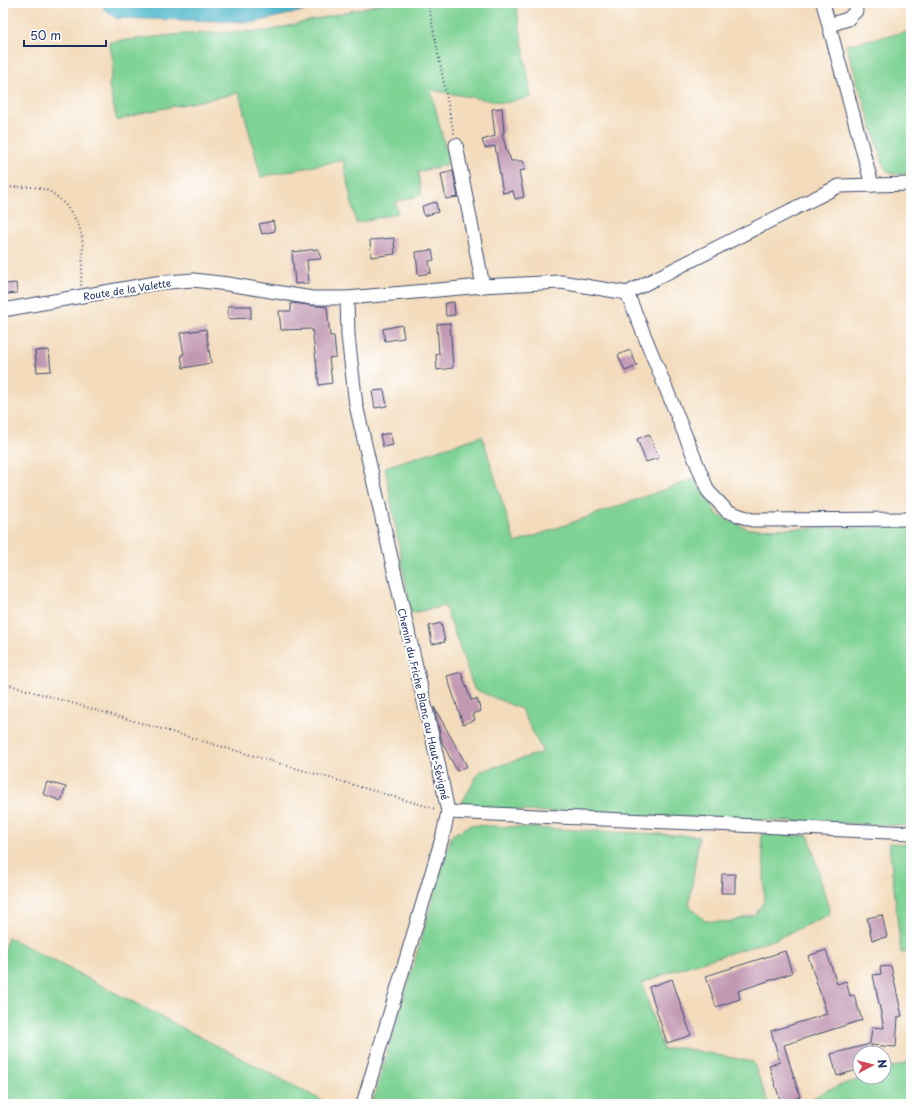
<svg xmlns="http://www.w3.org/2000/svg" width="914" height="1107" font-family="'Playpen Sans',sans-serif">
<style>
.green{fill:#7fd395;stroke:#4d817a}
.water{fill:#4cb5c9;stroke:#347294}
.building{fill:#c198b2}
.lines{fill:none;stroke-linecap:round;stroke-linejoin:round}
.minor-casing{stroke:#3b496c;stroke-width:15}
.path{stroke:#3b496c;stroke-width:2;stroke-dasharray:1 3;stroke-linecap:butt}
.minor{stroke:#fff;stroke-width:13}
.labels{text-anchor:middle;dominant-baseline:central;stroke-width:4;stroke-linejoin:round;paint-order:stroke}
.street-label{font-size:10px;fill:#1b2f5e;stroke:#fff}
</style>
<rect width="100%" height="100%" fill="#fff"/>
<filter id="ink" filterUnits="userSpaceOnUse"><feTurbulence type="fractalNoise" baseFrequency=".025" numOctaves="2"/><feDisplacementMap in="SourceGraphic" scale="8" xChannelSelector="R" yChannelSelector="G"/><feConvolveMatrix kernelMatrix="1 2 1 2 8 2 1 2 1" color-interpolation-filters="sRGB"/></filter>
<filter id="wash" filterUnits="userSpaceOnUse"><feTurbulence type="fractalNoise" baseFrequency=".012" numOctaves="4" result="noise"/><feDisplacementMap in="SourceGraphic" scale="16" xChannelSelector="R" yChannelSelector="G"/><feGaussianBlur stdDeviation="0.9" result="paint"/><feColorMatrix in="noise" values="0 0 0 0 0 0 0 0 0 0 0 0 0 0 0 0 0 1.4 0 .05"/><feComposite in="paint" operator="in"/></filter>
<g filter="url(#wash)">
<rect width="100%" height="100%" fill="#f3dbbb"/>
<!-- green -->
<g class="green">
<polygon points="384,3 516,3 531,97 504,103 431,90 449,164 418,172 421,195 395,202 398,213 356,223 343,160 261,177 239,93 141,113 117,121 109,86 114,64 109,42 182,34 267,31"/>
<polygon points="911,31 911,174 893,174 885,169 846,45"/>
<polygon points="482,436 515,543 694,479 718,515 748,529 911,527 911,826 474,809 462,803 479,772 543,752 521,709 474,689 445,606 411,613 385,467"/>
<polygon points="471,825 699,836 689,905 705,921 731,922 756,914 764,901 764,868 761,834 809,836 830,914 776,939 672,971 642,983 663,1050 677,1047 753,1062 769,1104 372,1104 452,835"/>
<polygon points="889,843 911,844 911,952 901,953"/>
<polygon points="8,937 329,1104 3,1104 3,952"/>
<polygon points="911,1061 911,1104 802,1104 827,1090 865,1077 884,1077 884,1070"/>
</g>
<!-- water -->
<polygon class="water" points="101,3 336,3 256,22 116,18 105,10"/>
<g id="blocks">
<!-- building -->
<g class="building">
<polygon points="502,108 504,133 502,134 508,155 509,155 511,161 523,161 525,170 519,171 524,197 515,199 513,191 503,193 495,146 485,148 482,140 495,136 492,109"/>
<polygon points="453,171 458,197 446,199 441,174"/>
<polygon points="436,202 438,212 424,216 422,206"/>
<polygon points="273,221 275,231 262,234 259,224"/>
<polygon points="394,238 395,254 371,257 370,240"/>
<polygon points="318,249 321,259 307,260 309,283 295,284 292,252"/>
<polygon points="432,250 434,260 429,261 431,273 418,275 416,252"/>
<polygon points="16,283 17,293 6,294 5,284"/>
<polygon points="454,302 455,315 446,316 445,303"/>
<polygon points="291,303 327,307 330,336 334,336 336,357 329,358 332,383 319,385 312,329 281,330 279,311 291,311"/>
<polygon points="228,306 251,306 251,318 228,319"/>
<polygon points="450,323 453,368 437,370 436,354 439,354 437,324"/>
<polygon points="402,325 404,338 385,341 383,329"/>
<polygon points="206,329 211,363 183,368 181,355 184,354 180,333"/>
<polygon points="49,350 51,371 37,372 35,351"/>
<polygon points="630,350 637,366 625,371 618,355"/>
<polygon points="384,390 387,406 375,408 372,391"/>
<polygon points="390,433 393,445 383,447 380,435"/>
<polygon points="649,434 659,458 646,462 637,439"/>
<polygon points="441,623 445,642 432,644 429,626"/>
<polygon points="461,672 471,700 477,699 481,711 473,714 475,720 463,724 447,676"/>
<polygon points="434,707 467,766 457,771 442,742"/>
<polygon points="47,782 66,787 61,801 43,794"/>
<polygon points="722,874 735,874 735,893 721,893"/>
<polygon points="882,915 887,937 872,940 867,918"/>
<polygon points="826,950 837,984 846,981 850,996 854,995 862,1020 784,1045 800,1097 781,1103 769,1065 780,1062 771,1031 827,1014 808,956"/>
<polygon points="785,951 792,973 738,991 740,999 716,1007 706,976"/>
<polygon points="891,966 902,1016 898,1017 896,1047 871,1045 873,1053 860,1053 860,1069 837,1076 831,1054 870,1044 872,1027 884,1028 873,975 881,974 880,967"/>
<polygon points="672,979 691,1035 667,1043 649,987"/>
</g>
</g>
</g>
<g filter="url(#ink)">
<use href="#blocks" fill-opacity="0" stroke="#3b496c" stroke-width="1"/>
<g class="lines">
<defs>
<g id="minor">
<polyline points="823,3 872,185"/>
<polyline points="829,25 848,19 856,11 854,3"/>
<polyline points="456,145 483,286"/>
<polyline points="627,293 839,186 911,184"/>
<polyline points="347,298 348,336 356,405 438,762 448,812 443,835 363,1104"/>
<polyline points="3,310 156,283 193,280 228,284 312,298 347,298 483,286 561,282 627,293 708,491 727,511 752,520 911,519"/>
<polyline points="448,812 911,833"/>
</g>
</defs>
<!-- minor casing -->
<use href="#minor" class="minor-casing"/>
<!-- path -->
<g class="path">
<polyline points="428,3 454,134"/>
<path d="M3,188C17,187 33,185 46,190C61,196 77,217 81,233C85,249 81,269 81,286"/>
<polyline points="3,683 436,809"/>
</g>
<!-- minor -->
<use href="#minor" class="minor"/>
</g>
</g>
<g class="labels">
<!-- street labels -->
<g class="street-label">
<text transform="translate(127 289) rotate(-9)">Route de la Valette</text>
<text transform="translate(424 704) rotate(77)">Chemin du Friche Blanc au Haut-Sévigné</text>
</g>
</g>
<!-- margin -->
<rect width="914" height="1107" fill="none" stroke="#fff" stroke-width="16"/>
<!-- north arrow -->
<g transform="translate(872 1065) rotate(83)"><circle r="19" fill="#ffffff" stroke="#a4acbf"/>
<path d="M0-3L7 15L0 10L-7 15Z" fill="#d1495b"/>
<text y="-6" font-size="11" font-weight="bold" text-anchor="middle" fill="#1b2f5e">N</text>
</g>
<!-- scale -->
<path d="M24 40v6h82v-6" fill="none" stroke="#1b2f5e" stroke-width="2"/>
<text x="30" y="40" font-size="12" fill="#1b2f5e" stroke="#ffffff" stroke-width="3" paint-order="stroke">50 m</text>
</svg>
